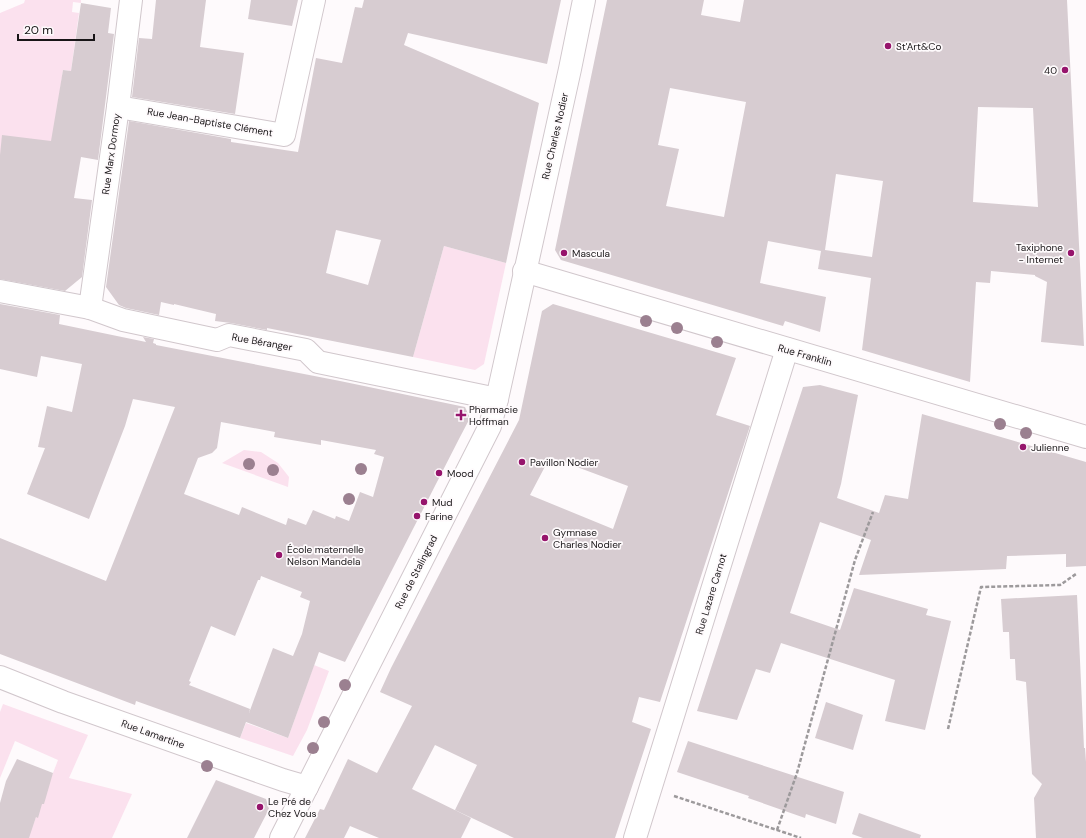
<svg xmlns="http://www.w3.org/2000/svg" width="1086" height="838" font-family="'DM Sans',sans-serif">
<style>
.green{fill:#fbe1ee}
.building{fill:#d7ccd1;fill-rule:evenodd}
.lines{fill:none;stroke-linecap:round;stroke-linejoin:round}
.street-casing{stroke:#d1c7cc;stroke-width:24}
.path{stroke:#9d9a9c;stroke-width:2.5;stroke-dasharray:4 2;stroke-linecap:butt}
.street{stroke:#fff;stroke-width:22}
.tree{fill:#9b8090}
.poi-dot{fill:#96146c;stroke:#fefafc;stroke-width:1.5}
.labels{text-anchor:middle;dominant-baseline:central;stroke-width:3.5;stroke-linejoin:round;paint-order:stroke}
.poi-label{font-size:10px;fill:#181517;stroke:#fefafc;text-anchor:start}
.street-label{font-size:10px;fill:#181517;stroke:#fefafc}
</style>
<rect width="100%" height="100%" fill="#fefafc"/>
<!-- green -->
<g class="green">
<polygon points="25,0 81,0 81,3 73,2 72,12 79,13 71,71 63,70 41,224 0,274 0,13 24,3"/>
<polygon points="444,246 506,263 484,364 475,370 413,357"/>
<polygon points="244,450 261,452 278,463 289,477 288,487 222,463"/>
<polygon points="314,665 329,671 307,730 293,756 240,738 246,723 288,738"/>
<polygon points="3,704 88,735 69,778 132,794 112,838 28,838 58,760 15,741 0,778 0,712"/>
</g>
<!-- building -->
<g class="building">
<polygon points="156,0 206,0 200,47 244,53 235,114 132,97 139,38 152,39"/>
<polygon points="251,0 298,0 292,26 248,19"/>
<path d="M364,0H561L547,64L408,33L404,45L539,103L506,263L444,246L413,357L267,328V330L231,323L215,321L216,314L174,304V305L161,302L159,315L126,308L119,305L106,287L129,121L231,139V142L298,152L316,58L342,63L355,7L362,8ZM336,230L381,240L368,285L326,273Z"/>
<path d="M607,0H704L701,15L740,22L744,0H1067L1084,346L1041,342L1047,282L1035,276V275L991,271L990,283L976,282L970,382L862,350L871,278L818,269L821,251L768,241L760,283L826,297L820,332L785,321L783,326L561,260L555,250ZM670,88L746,102L724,217L666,206L679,149L658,145ZM978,107L1033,108L1038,207L973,202ZM836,174L883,181L872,257L825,250Z"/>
<polygon points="81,3 111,8 108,33 114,34 98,160 81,157 74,198 92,200 82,277 65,291 0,279 0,155 2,135 51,141 63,70 71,71"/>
<path d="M0,304L60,315L59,324L146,342L143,337L154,339L153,343L156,344V345L340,381L465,407L470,418L460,437L345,662L319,652L288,738L246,722L240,738L136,701L135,705L0,654V538L106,581L175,407L133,399L125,426L89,519L27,494L45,448L38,447L47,406L72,412L82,364L41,356L37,377L0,369ZM221,422L275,432L274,437L321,445V440L376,450L374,454L384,457L373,497L360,492L349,521L336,516L335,519L313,510L306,525L288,518L286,525L242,507L239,515L184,494L198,458L212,453L217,448ZM261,576L302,592L300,597L310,601L302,634L293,656L273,648L249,713L250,709L189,685L191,682L189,681L211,626L235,636L258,580H260Z"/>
<path d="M553,304L736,358L716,415L750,426L660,702L639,697L632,722L651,729L615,838H514L455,810L477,765L435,745L412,789L471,818L461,838H379L350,826L344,838H305L320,809L324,810L348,759L377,773L412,706L380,692L391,668L519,420L542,311ZM550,457L628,486L613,529L530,495Z"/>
<polygon points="820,385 858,395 841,484 837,498 879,513 885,495 908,499 922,414 1086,462 1086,566 1066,567 1066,554 1007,556 1006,569 859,575 871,540 820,522 790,613 840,630 854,588 928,609 926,615 951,621 925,730 885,721 895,680 781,643 770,673 756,669 737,720 697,711 803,387"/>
<polygon points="1077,595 1084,748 1085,748 1086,762 1086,838 1036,838 1034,798 1042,784 1032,774 1026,682 1016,680 1015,659 1010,659 1009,632 1003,632 1001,599"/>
<polygon points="826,702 863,715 853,750 815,738"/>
<polygon points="688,741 844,792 836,824 806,814 805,818 748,798 749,796 677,772"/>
<polygon points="17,759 53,773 44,804 42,804 38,818 36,817 29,838 0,838 0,803 6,781"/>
<polygon points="216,780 266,799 269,809 254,838 187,838"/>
<polygon points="859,813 921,835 920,838 863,838 852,834"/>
</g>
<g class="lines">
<defs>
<g id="street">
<polyline points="118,107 284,135 314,0"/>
<polyline points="524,271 1086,437"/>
<polyline points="0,291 90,308 123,320 217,340 229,335 306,350 318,362 497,399"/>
<polyline points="90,308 118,107 131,0"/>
<polyline points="0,677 63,702 283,780 307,787"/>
<polyline points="281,838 490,426 497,399 570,69 584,0"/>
<polyline points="635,838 787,349"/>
</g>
</defs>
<!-- street casing -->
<use href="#street" class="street-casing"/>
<!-- path -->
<g class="path">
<polyline points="948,729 981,587 1060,585 1076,574"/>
<polyline points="674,796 801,838"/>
<polyline points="777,830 797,773 855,560 873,512"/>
</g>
<!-- street -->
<use href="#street" class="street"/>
</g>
<!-- trees -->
<g class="tree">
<circle cx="646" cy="321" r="6"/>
<circle cx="677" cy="328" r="6"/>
<circle cx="717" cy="342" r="6"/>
<circle cx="1000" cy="424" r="6"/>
<circle cx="1026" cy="433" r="6"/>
<circle cx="249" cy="464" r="6"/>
<circle cx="361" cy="469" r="6"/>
<circle cx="273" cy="470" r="6"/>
<circle cx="349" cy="499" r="6"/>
<circle cx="345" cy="685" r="6"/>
<circle cx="324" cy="722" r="6"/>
<circle cx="313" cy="748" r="6"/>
<circle cx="207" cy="766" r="6"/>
</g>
<!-- markers -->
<g class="poi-dot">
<circle cx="888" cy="46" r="4"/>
<circle cx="1065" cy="70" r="4"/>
<circle cx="564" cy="253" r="4"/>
<circle cx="1071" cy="253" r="4"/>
<path d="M459 409h4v4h4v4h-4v4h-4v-4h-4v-4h4z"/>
<circle cx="1023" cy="447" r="4"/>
<circle cx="522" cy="462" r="4"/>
<circle cx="439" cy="473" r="4"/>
<circle cx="424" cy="502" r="4"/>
<circle cx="417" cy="516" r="4"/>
<circle cx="545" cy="538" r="4"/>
<circle cx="279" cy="555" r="4"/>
<circle cx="260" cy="807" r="4"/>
</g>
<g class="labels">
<!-- poi labels -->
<g class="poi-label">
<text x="896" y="46">St'Art&amp;Co</text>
<text x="1057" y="70" text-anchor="end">40</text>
<text x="1063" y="247" text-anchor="end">Taxiphone<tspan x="1063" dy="12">- Internet</tspan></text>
<text x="572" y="253">Mascula</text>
<text x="469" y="409">Pharmacie<tspan x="469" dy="12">Hoffman</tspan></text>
<text x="1031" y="447">Julienne</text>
<text x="530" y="462">Pavillon Nodier</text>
<text x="447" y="473">Mood</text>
<text x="432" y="502">Mud</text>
<text x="425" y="516">Farine</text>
<text x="553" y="532">Gymnase<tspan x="553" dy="12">Charles Nodier</tspan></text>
<text x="287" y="549">École maternelle<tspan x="287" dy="12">Nelson Mandela</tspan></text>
<text x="268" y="801">Le Pré de<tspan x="268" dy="12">Chez Vous</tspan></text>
</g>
<!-- street labels -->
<g class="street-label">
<text transform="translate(210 122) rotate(10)">Rue Jean-Baptiste Clément</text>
<text transform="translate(555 136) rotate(-77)">Rue Charles Nodier</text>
<text transform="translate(111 154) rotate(-82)">Rue Marx Dormoy</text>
<text transform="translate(262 342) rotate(10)">Rue Béranger</text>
<text transform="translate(805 355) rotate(16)">Rue Franklin</text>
<text transform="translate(416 572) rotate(-63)">Rue de Stalingrad</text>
<text transform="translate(711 594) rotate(-73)">Rue Lazare Carnot</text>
<text transform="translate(153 734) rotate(20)">Rue Lamartine</text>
</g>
</g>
<!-- scale -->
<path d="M18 34v6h76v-6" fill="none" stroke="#181517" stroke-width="2"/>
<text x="24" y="34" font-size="12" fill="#181517" stroke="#fefafc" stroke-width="3" paint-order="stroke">20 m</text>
</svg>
